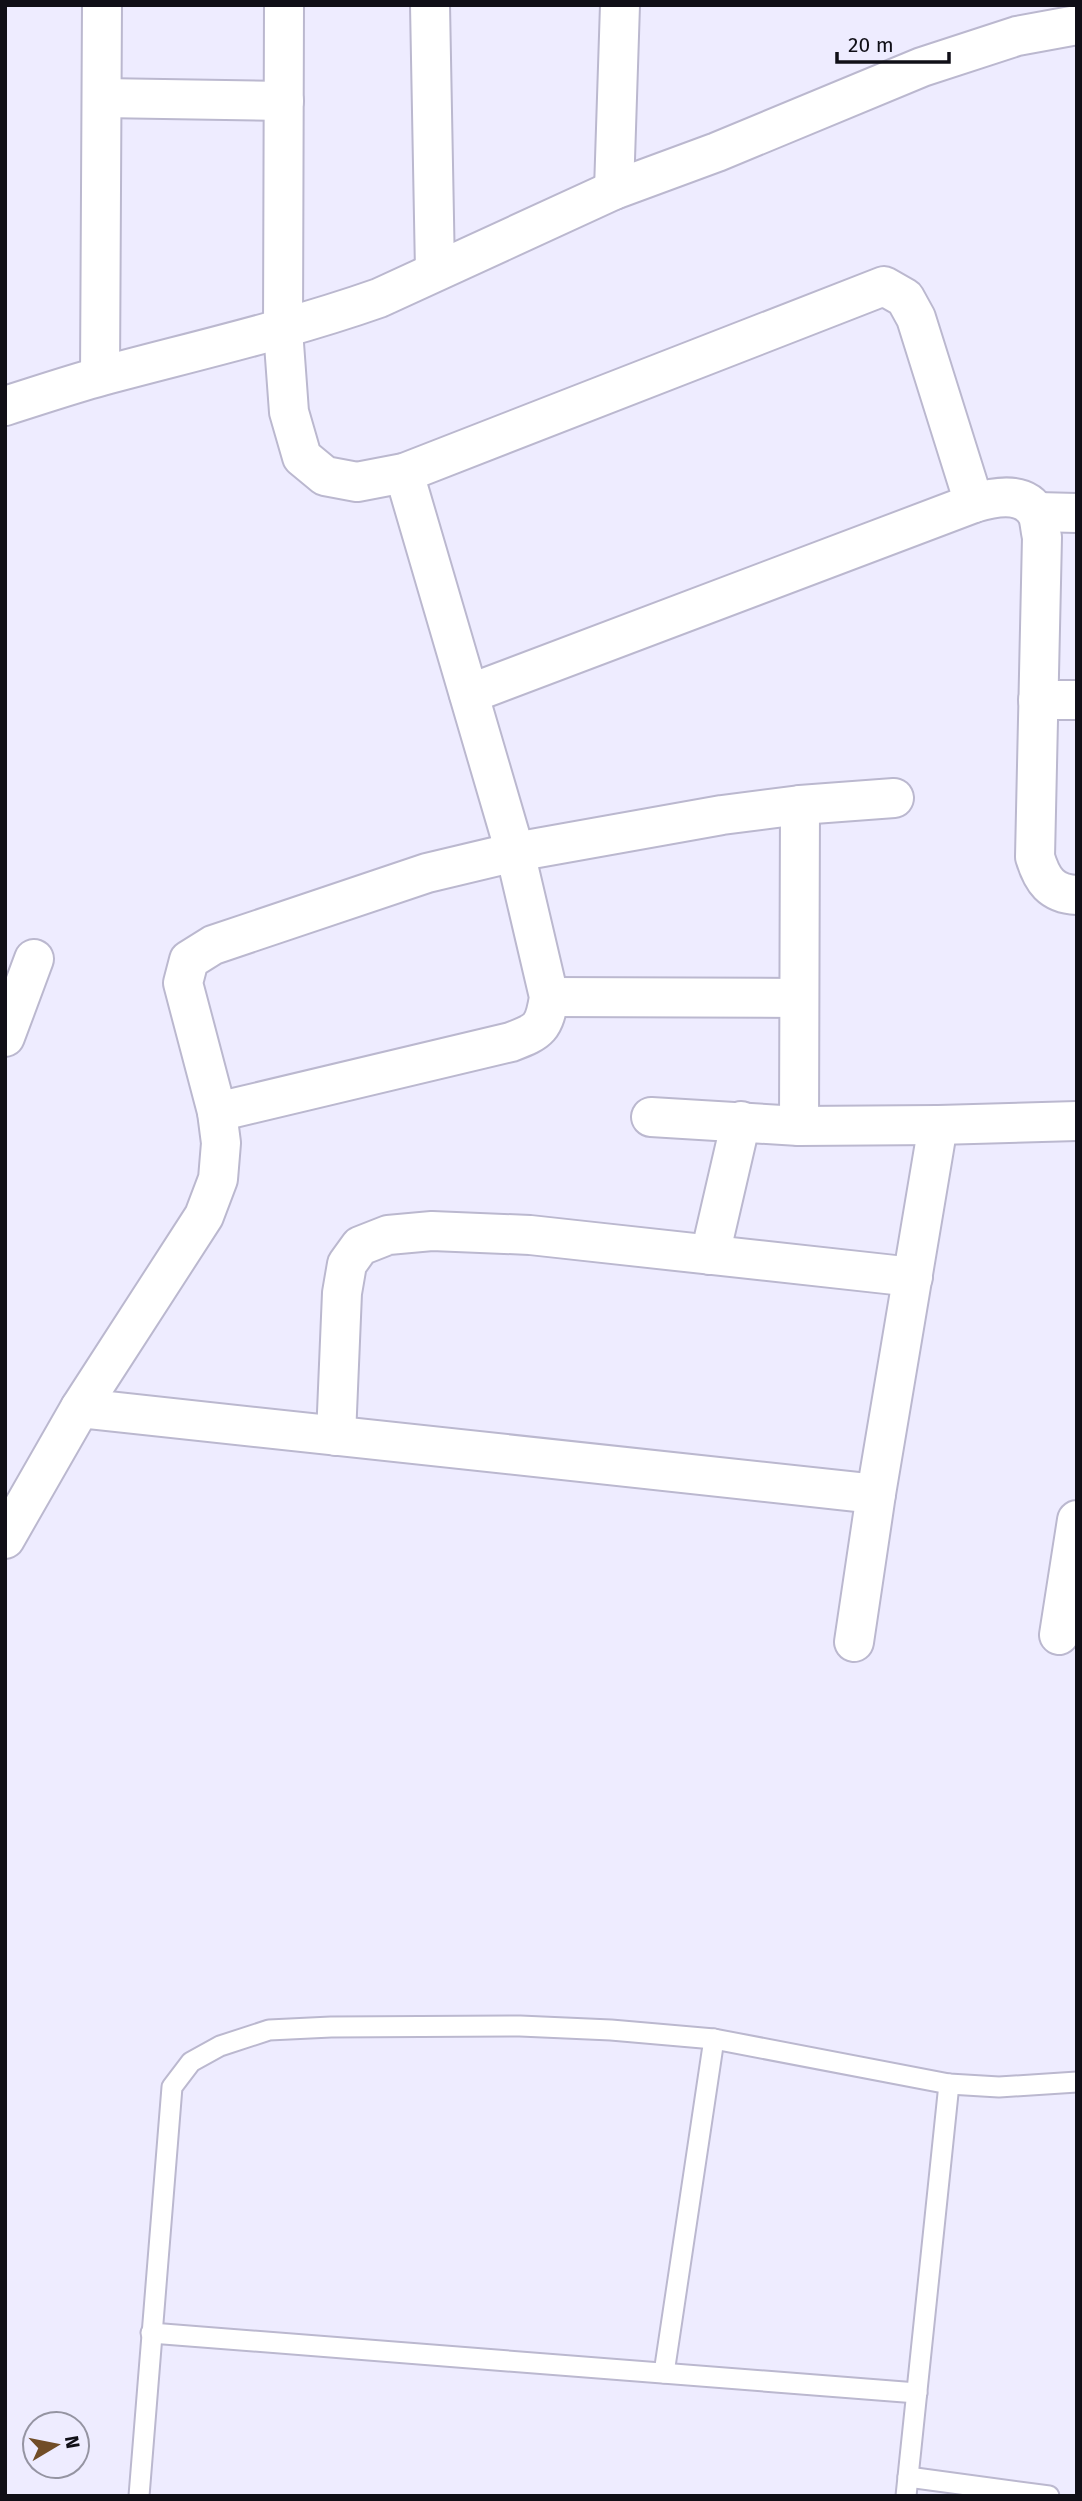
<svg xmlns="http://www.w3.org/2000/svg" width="1082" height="2501" font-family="'Fira Sans',sans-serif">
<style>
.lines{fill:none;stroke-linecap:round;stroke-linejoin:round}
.lane-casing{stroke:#bbb8cf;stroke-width:23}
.street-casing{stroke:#bbb8cf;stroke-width:42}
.lane{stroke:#fff;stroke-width:19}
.street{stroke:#fff;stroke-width:38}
</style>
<rect width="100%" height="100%" fill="#eeecff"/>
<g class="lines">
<defs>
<g id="lane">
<polyline points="151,2333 917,2393"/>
<polyline points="664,2373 714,2039"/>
<polyline points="908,2477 1049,2496"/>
<polyline points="139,2496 172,2087 191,2062 220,2046 269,2030 331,2027 520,2026 611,2030 714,2039 949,2084 999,2087 1077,2082"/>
<polyline points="906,2496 949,2084"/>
</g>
<g id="street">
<polyline points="284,5 283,330 289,412 302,457 325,476 357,482 404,473 884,286 905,298 916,318 974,503"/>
<polyline points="430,5 435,271"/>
<polyline points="102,98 284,101"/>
<polyline points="614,190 620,5"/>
<polyline points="100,376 102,5"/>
<path d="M5,406C37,396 69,385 102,376C195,351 288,330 379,298L614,190L717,152L922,67L1017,36L1077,25"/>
<polyline points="1037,512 1077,513"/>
<path d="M469,694L974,503C994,497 1025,490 1037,514C1040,520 1040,530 1042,537L1035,857C1042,880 1051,894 1077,895"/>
<polyline points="1038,700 1077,700"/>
<polyline points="549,997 799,998"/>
<polyline points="5,1037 34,959"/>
<path d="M217,1112L511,1042C540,1031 544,1028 549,997L515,852L404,473"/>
<polyline points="651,1117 799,1126 938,1125 1077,1121"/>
<polyline points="799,1126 800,805"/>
<polyline points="710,1255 741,1121"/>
<polyline points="80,1408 876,1494"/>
<polyline points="336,1436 342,1293 347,1264 360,1246 388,1235 432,1231 530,1235 913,1277"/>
<polyline points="5,1539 80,1408 204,1216 218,1179 221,1143 217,1112 183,983 189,960 213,945 427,873 515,852 722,815 800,805 894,798"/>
<polyline points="1059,1635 1077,1520"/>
<polyline points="854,1642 876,1494 938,1125"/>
</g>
</defs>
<!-- lane casing -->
<use href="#lane" class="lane-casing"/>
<!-- street casing -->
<use href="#street" class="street-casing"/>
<!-- lane -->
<use href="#lane" class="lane"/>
<!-- street -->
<use href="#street" class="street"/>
</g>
<!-- border -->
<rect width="1082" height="2501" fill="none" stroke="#100f17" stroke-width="14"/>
<!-- north arrow -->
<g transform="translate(56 2445) rotate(80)"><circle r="33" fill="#eeecff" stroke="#9594a2" stroke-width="2"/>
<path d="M0-5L12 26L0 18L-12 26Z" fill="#714d27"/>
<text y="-10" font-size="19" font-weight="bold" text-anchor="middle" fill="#100f17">N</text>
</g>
<!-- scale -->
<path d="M837 52v10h112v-10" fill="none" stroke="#100f17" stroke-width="3.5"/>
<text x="848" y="52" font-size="21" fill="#100f17" stroke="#eeecff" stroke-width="5" paint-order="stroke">20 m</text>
</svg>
